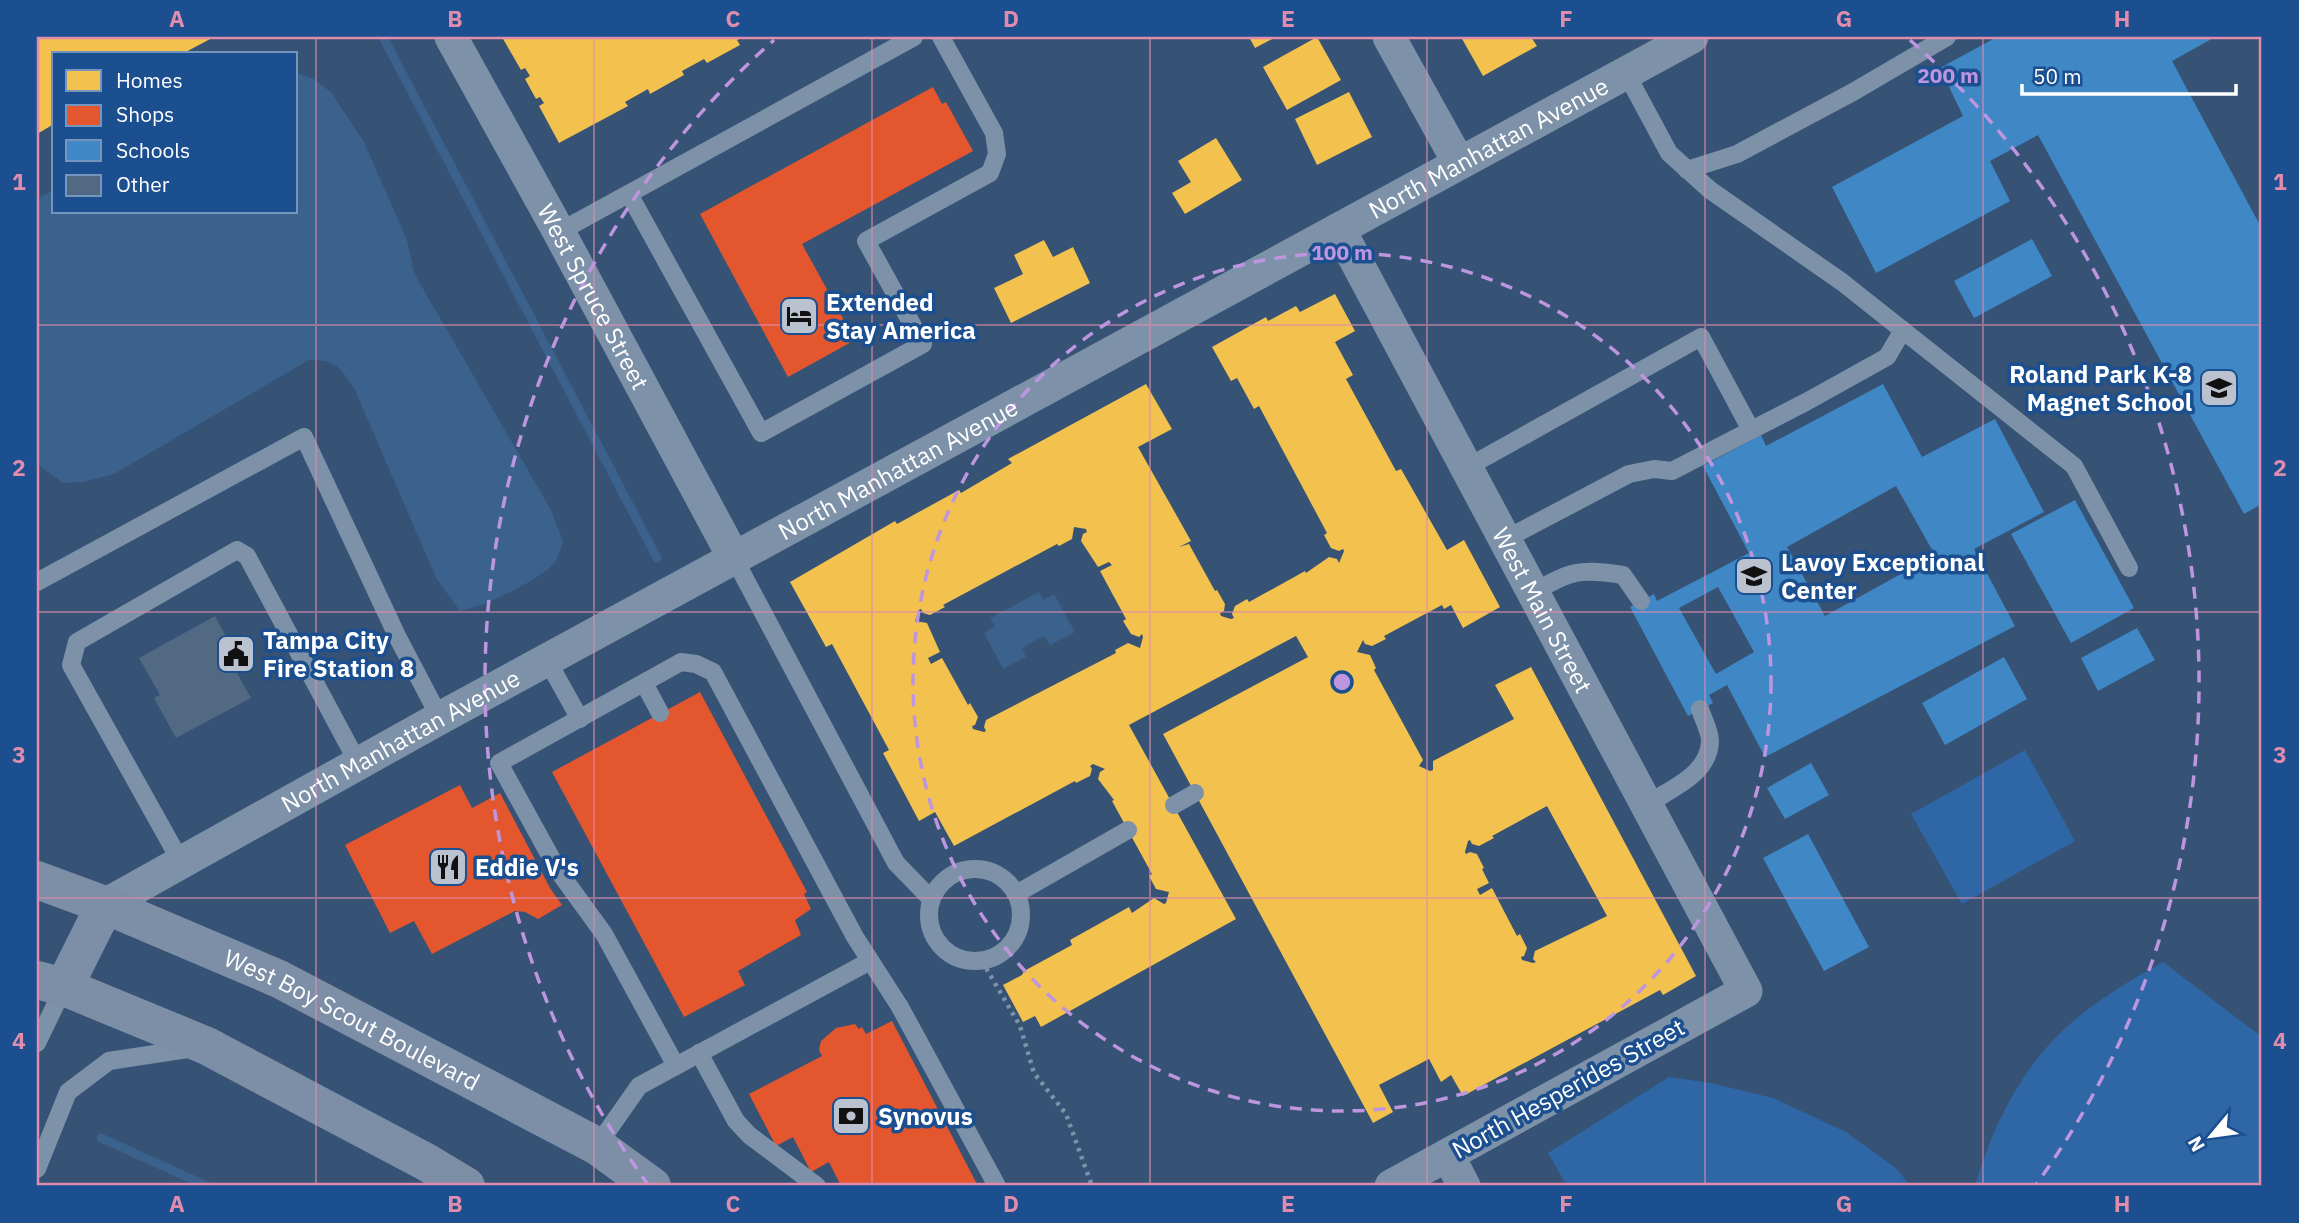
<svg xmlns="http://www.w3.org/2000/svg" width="2299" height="1223" font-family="'IBM Plex Sans',sans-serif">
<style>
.green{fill:#2f66a5}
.water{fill:#3b618d}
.homes{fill:#f2c14e;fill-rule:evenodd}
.shops{fill:#e4572e}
.schools{fill:#3f88c5;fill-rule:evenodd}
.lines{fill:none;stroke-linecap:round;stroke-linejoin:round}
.stream{stroke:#3b618d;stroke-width:9}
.building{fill:#526984}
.path{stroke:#7d92a8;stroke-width:4.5;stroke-dasharray:3.5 5;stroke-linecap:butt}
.service{stroke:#7d92a8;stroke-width:18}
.minor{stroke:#7d92a8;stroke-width:33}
.primary{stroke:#7d8ea7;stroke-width:38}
.grid{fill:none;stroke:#e08cad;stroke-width:2;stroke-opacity:0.55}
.ring{fill:none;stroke:#bd96df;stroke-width:3.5;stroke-dasharray:12 9}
.labels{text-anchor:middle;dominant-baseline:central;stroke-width:7;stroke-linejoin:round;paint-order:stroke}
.street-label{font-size:24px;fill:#fff;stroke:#1b4f8f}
.poi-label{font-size:24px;font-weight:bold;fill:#fff;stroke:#1b4f8f;text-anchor:start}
.centre{fill:#bd96df;stroke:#1b4f8f;stroke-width:3.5}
.ring-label{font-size:21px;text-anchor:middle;font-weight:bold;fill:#bd96df;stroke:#1b4f8f;stroke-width:7;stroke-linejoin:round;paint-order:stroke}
.neatline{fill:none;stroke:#e08cad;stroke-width:2.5}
.grid-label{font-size:23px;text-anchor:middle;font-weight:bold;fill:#e08cad}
</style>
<rect width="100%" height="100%" fill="#365274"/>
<!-- green -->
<g class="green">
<polygon points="2025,750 2075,841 1962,904 1911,814"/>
<path d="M2163,962L2262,1037V1186H1975C1989,1137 2012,1087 2046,1048C2078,1011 2122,985 2163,962Z"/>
<polygon points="1669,1077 1711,1083 1773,1098 1846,1132 1897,1169 1910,1186 1567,1186 1548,1153"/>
</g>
<!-- water -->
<g class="water">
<path d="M296,73L312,78L331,92L364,142L407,240L414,273L551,510L563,541C561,547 559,556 555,562C543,579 480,608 460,611L436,578L355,390C340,368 338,360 309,360L114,474L83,482L63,483L37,464V199L54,190V212H296Z"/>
<polygon points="1039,592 1043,600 1054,594 1075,632 1050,645 1044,636 1022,648 1026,657 1003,669 984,633 995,626 990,618"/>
</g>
<!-- homes -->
<g class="homes">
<polygon points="37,37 214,37 182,54 54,54 54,124 37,134"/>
<polygon points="502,37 744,37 737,40 740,45 707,63 704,59 682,71 684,75 650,94 648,89 625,102 628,106 559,143 539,106 544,103 540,97 536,99 525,79 530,76 525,68 521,70"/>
<polygon points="1249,37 1276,37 1255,48"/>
<polygon points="1317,37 1341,80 1287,110 1263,67"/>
<polygon points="1461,37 1531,37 1537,46 1483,76"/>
<polygon points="1349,92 1372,137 1317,165 1295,119"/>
<polygon points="1216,138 1242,180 1185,214 1172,193 1191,182 1178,161"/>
<polygon points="1044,240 1053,257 1073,247 1090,283 1011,323 994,288 1023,274 1014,255"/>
<path d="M1335,294L1355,331L1335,342L1353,375L1346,379L1396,471L1401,469L1447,550L1464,540L1500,607L1463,628L1451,605L1444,609L1442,605L1384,636L1386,639L1372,646L1365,644L1363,640L1357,652L1370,655L1376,668L1374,670L1423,760L1419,766L1430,771L1433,770V761L1514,719L1495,685L1531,667L1696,976L1663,995L1660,990L1463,1096L1451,1075L1441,1082L1429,1059L1379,1085L1393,1112L1373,1123L1163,734L1308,657L1296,636L1129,725L1236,919L1041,1027L1035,1016L1023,1022L1003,985L1022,975L1024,971L1072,945L1070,940L1129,907L1132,913L1154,898L1164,904L1166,903L1169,892L1156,889L1149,876L1152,874L1112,801L1114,800L1098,779L1100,772L1105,769L1093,764L1090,766L1092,769L1090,776L1076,783L1075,781L954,846L935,812L919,821L883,753L889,750L832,644L826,647L790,582L895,521L897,524L959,490L961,493L1012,463L1008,459L1146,384L1172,429L1138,447L1191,541L1179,547L1189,544L1215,591L1217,590L1225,604L1224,611L1220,613L1221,616L1231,619L1234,618L1232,614L1235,606L1247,599L1249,602L1305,571L1306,573L1329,557L1337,559L1339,563L1344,551L1343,549L1339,551L1331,548L1324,535L1327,533L1259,406L1254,409L1237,378L1231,381L1212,347L1266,317L1268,321L1296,306L1300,312ZM1074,527L1086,529L1087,532L1083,534L1081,541L1098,567L1109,562L1112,565L1100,571L1126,619L1123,621L1131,634L1139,637L1142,634L1143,637L1140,648L1128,643L1115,650L1116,653L986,720L984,727L986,731L984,732L973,729L972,726L975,725L978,717L970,703L968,705L942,658L931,664L928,658L940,652L927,623L915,621L919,610L921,609L923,613L930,615L945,607L943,605L1057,544L1059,546L1072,539ZM1547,806L1607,916L1535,951L1533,959L1536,962L1533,963L1522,960L1521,957L1524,956L1527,948L1520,934L1517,936L1492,888L1480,895L1477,889L1489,883L1482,869L1484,868L1477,854L1470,852L1466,854L1465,852L1468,841L1470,840L1472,844L1479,846L1494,838L1492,836Z"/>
</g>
<!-- shops -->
<g class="shops">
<polygon points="933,87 942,104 946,102 973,151 802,244 855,340 788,377 700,214"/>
<polygon points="700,692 807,892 804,894 811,909 795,920 801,935 738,971 745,985 684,1017 552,772"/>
<polygon points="460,785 472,808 500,793 550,888 562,905 538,919 525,912 515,911 432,954 414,921 390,933 345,845"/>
<polygon points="892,1021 978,1186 841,1186 829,1162 811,1172 793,1137 776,1146 749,1094 822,1056 819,1050 821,1041 836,1028 855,1024 859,1029 862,1027 866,1034"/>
</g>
<!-- schools -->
<g class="schools">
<polygon points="1997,37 2215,37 2172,61 2262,229 2262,504 2244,514 2038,135 1990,161 2010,201 1876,273 1832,187 1963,116 1940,68"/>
<polygon points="2032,239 2052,276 1974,318 1954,281"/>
<path d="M1883,384L1922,457L1995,419L2044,512L1974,549L2015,626L1765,757L1727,685L1709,695L1713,703L1688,716L1630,607L1654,594L1657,601L1749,553L1703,466L1761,435L1766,446ZM1896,486L1935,555L1825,616L1787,547ZM1718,587L1754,652L1716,674L1679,608Z"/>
<polygon points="2075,500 2134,608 2071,643 2011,534"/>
<polygon points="2137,628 2155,660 2098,691 2081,658"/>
<polygon points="2004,657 2027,699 1945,745 1922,703"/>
<polygon points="1811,763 1829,795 1785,819 1767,788"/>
<polygon points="1808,834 1869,947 1824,971 1763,858"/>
</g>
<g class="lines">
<!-- stream -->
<g class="stream">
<polyline points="383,37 657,558"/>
<polyline points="101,1138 207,1186"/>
</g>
</g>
<!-- building -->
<polygon class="building" points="215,616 236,656 229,659 251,698 176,738 154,698 160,695 139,658"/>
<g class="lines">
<!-- path -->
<polyline class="path" points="982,961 1020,1026 1034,1073 1066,1114 1092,1186"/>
<!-- service -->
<g class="service">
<polyline points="1626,73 1669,153 1710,190 1842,282 2074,466 2129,568"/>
<polyline points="1687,170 1737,154 1853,92 1947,37"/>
<polyline points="629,194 761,433 923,344 866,241 990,173 997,154 994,133 941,37"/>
<polyline points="559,232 914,37"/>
<polyline points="1466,468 1701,337 1751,430"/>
<polyline points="1504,540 1629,474 1654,469 1672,471 1806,402 1887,357 1903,330"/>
<polyline points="734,558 896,863 931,899"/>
<polyline points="37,582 304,437 398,638 440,718"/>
<path d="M1532,593C1572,571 1577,568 1623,575L1641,601"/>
<polyline points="547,660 580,719"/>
<polyline points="644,683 660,713"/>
<polyline points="1174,805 1195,793"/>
<path d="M1646,805C1670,789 1709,775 1710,741C1710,731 1703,719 1700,709"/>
<polyline points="181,862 71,665 77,642 237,550 247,556 358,763"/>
<circle cx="975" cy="915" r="46"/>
<polyline points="1016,894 1128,830"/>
<polyline points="37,1043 64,987"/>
<polyline points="699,1053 736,1121 749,1135 817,1186"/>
<polyline points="676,1066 604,934 559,872 499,763 681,662 696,664 713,672 855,937 900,1007 997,1186"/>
<polyline points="597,1146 639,1086 870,961"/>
<polyline points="37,1169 68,1092 109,1061 194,1048"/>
</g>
<!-- minor -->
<g class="minor">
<path id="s1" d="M451,37L559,232L734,558"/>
<polyline points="1389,37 1459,163"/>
<path id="s2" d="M1339,229L1746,991L1391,1186"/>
<path id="s3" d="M105,905L440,718L1692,37"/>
<polyline points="1448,1155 1464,1186"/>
</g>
<!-- primary -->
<g class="primary">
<path id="s4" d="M37,880L105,905L279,979L597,1146L652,1186"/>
<polyline points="37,980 64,987 207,1046 426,1162 466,1186"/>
<polyline points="64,987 105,905"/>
</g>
</g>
<!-- grid -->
<path class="grid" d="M316,37V1186M594,37V1186M872,37V1186M1150,37V1186M1427,37V1186M1705,37V1186M1983,37V1186M37,325H2262M37,612H2262M37,898H2262"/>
<!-- distance rings -->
<g class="ring">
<circle cx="1342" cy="682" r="429"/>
<path d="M649 1186A857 857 0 0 1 774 40M1910 40A857 857 0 0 1 2035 1186"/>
</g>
<!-- icons -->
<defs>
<symbol id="hotel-square" viewBox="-11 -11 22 22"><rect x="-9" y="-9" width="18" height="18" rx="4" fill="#b9c2ce" stroke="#1b4f8f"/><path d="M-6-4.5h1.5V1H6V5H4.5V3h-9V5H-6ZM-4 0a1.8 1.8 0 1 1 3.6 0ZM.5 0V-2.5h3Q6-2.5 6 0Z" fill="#111"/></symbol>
<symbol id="school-square" viewBox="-11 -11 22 22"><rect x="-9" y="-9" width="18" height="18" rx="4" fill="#b9c2ce" stroke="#1b4f8f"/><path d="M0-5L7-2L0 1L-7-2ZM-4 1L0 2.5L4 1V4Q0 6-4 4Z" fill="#111"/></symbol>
<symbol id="civic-square" viewBox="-11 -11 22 22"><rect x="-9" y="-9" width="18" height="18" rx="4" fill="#b9c2ce" stroke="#1b4f8f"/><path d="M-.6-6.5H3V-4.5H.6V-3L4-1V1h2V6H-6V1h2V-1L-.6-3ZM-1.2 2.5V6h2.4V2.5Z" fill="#111"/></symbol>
<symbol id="restaurant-square" viewBox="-11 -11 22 22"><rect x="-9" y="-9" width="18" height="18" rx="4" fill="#b9c2ce" stroke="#1b4f8f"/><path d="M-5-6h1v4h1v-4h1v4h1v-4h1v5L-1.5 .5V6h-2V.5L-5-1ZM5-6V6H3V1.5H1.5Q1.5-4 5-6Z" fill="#111"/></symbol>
<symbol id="bank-square" viewBox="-11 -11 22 22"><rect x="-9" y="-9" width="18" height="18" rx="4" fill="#b9c2ce" stroke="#1b4f8f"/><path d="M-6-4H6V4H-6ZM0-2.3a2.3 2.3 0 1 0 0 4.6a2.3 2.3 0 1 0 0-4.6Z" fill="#111"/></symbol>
</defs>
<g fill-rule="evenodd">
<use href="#hotel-square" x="777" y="294" width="44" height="44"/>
<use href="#school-square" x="2197" y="366" width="44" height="44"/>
<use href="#school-square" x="1732" y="554" width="44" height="44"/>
<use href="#civic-square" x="214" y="632" width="44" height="44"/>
<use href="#restaurant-square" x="426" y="845" width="44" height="44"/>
<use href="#bank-square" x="829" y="1094" width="44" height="44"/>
</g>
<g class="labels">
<!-- street labels -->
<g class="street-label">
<text stroke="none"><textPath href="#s3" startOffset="1577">North Manhattan Avenue</textPath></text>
<text stroke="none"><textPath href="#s1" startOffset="296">West Spruce Street</textPath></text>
<text stroke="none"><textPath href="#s3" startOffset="905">North Manhattan Avenue</textPath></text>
<text stroke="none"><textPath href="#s2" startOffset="432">West Main Street</textPath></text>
<text stroke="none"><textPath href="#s3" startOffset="338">North Manhattan Avenue</textPath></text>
<text stroke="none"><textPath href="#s4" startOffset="345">West Boy Scout Boulevard</textPath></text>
<text transform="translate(1568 1088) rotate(-29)">North Hesperides Street</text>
</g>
<!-- poi labels -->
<g class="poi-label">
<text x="826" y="302">Extended<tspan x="826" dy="28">Stay America</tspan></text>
<text x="2192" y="374" text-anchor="end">Roland Park K-8<tspan x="2192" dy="28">Magnet School</tspan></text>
<text x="1781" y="562">Lavoy Exceptional<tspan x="1781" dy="28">Center</tspan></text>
<text x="263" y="640">Tampa City<tspan x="263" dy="28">Fire Station 8</tspan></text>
<text x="475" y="867">Eddie V's</text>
<text x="878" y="1116">Synovus</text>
</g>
</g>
<circle cx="1342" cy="682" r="10" class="centre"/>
<g class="ring-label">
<text x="1948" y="83">200 m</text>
<text x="1342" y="260">100 m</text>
</g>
<!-- border -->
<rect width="2299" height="1223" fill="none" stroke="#1b4f8f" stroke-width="77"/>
<!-- legend -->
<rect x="52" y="52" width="245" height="161" fill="#1b4f8f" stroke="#7695bc" stroke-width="2"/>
<rect x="66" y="70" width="35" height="21" fill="#f2c14e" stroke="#7695bc" stroke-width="2"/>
<text x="116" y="88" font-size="21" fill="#ffffff">Homes</text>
<rect x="66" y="105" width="35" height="21" fill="#e4572e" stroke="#7695bc" stroke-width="2"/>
<text x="116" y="122" font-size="21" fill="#ffffff">Shops</text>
<rect x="66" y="140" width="35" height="21" fill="#3f88c5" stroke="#7695bc" stroke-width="2"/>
<text x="116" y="158" font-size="21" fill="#ffffff">Schools</text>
<rect x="66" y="175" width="35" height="21" fill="#526984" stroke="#7695bc" stroke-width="2"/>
<text x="116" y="192" font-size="21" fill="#ffffff">Other</text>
<!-- north arrow -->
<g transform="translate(2211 1136) rotate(241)" stroke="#1b4f8f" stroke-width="5" paint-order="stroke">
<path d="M0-5L12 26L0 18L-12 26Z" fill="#ffffff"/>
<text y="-10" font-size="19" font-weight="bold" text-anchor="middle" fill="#ffffff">N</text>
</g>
<!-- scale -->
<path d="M2022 84v10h214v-10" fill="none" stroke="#ffffff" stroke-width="3.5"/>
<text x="2033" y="84" font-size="21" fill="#ffffff" stroke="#1b4f8f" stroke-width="5" paint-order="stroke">50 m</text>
<rect x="38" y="38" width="2222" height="1146" class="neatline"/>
<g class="grid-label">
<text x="177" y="27">A</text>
<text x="455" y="27">B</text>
<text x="733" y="27">C</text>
<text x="1011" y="27">D</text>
<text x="1288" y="27">E</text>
<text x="1566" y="27">F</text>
<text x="1844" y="27">G</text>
<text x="2122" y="27">H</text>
<text x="19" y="190">1</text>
<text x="2280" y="190">1</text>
<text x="19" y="476">2</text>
<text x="2280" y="476">2</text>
<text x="19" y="763">3</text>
<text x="2280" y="763">3</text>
<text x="19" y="1049">4</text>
<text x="2280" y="1049">4</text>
<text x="177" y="1212">A</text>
<text x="455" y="1212">B</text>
<text x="733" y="1212">C</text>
<text x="1011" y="1212">D</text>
<text x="1288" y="1212">E</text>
<text x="1566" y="1212">F</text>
<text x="1844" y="1212">G</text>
<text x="2122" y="1212">H</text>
</g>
</svg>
